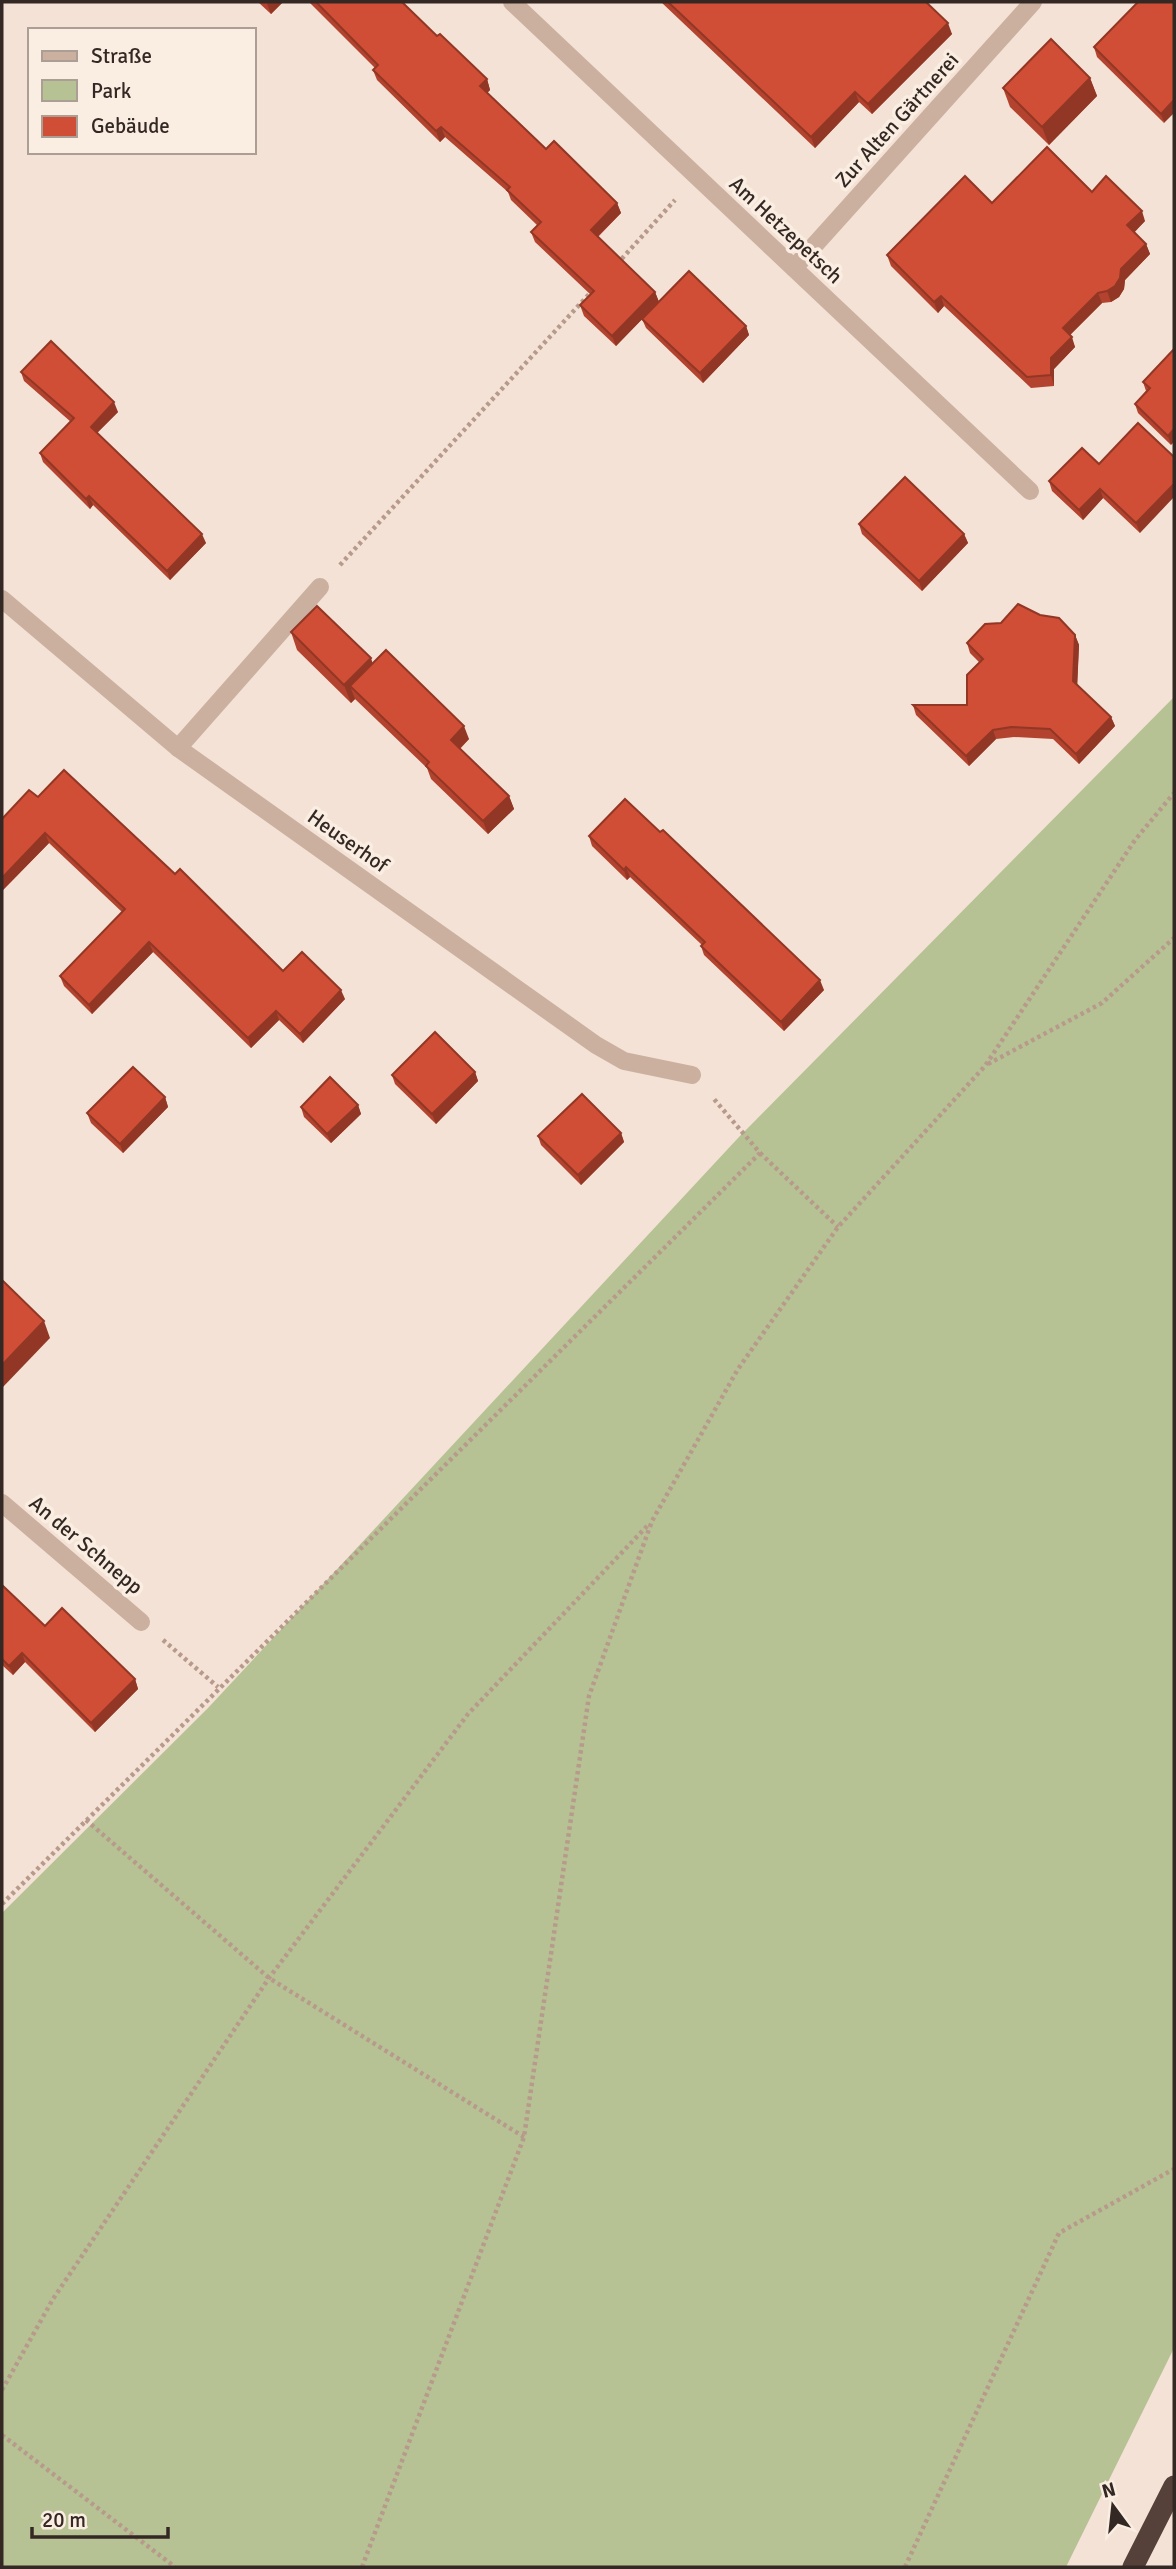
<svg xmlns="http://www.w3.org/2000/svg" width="1176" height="2569" font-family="Signika,sans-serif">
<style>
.green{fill:#b6c294}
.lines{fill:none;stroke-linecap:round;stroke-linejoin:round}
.path{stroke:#b79a8b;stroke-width:4.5;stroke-dasharray:3.5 3.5;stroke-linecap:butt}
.lane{stroke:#cbb0a0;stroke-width:18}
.street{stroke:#cbb0a0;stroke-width:18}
.highway{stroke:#56413a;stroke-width:21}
.wall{fill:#b3432e}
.shaded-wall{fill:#923725}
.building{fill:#d04e35;stroke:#923725;stroke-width:2}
.labels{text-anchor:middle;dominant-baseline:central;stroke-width:7;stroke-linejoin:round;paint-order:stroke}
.street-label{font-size:21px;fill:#342824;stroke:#faede1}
</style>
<rect width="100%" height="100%" fill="#f3e2d5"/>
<!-- green -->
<polygon class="green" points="1174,697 1174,2348 1066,2567 2,2567 2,1913 208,1708 739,1137"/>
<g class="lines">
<!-- path -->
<g class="path">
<polyline points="617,264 675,200"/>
<polyline points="340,565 592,291"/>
<polyline points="988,1064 1102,1003 1174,938"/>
<polyline points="760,1153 838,1227"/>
<polyline points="163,1640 218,1687"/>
<polyline points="86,1820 269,1978 524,2137"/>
<polyline points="2,1904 760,1153 714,1099"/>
<polyline points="2,2390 53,2299 269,1978 468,1714 649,1524"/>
<polyline points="2,2435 175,2567"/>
<polyline points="362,2567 524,2137 589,1696 652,1521 738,1369 838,1227 985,1066 1135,840 1174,793"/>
<polyline points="905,2567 1059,2233 1174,2169"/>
</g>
<!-- lane -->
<polyline class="lane" points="178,748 320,587"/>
<!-- street -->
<g class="street">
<polyline points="512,2 1030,491"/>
<polyline points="794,268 1033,2"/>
<polyline points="2,599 178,748 596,1045 624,1061 692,1075"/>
<polyline points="2,1503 141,1622"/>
</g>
<!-- highway -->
<polyline class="highway" points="1133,2567 1174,2486"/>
</g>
<!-- wall -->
<g class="wall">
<polygon points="258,2 283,2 271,14"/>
<polygon points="309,2 402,2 437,36 487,79 490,90 487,93 546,149 617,203 621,213 598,237 655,292 659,302 746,326 749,335 703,383 646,328 642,319 616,346 584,316 580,305 591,295 535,242 531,232 537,225 511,200 508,192 445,137 440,142 377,80 373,70 375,68"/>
<polygon points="661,2 926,2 952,34 872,114 859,102 815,148"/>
<polygon points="1138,2 1164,123 1097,57 1094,47"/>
<polygon points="1090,78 1097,96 1049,145 1010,107 1003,88"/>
<polygon points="1092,192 1145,221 1134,232 1146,244 1150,254 1125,280 1124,289 1119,297 1111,302 1102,303 1070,335 1075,347 1054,369 1054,386 1031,388 944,306 938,313 891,266 887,255 992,203"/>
<polygon points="1174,349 1171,445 1138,413 1135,404 1146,391 1143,382"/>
<polygon points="21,372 118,412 97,433 206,543 170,580 93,505 90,509 43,462 40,453 71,422 24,381"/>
<polygon points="1138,423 1140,533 1103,498 1083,520 1052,491 1049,481 1099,464"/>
<polygon points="859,524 964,534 968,543 922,591 862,534"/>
<polygon points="291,632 372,663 469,739 460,749 509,796 514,809 488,834 431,779 427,768 355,699 351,703 297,650"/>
<polygon points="1075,635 1079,645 1077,685 1111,717 1115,726 1079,764 1053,739 1014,737 996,739 969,766 916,715 913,705 967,705 979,662 970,653 967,643"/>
<polygon points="38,797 175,874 283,971 345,999 303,1043 279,1020 251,1048 153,952 92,1014 64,986 60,976 122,912 49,843 2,891"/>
<polygon points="589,836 824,990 784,1031 704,955 701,946 702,945 630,877 627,880 592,846"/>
<polygon points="475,1072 478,1081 436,1124 395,1084 392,1075"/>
<polygon points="165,1097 168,1107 123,1153 91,1123 87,1113"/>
<polygon points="358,1105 361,1114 331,1143 304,1117 301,1107"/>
<polygon points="621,1133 624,1142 581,1185 541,1145 538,1136"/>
<polygon points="2,1585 45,1626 135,1679 138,1689 95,1732 25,1662 13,1675 2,1665"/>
</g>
<!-- shaded-wall -->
<g class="shaded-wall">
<polygon points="269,2 283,2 271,14 267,4"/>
<polygon points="948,23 952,34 872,114 868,104"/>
<polygon points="1090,78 1097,96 1049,145 1042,127"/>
<polygon points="487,79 490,90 484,96 480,86"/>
<polygon points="855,92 859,102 815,148 811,137"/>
<polygon points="1174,100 1174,113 1164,123 1161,114"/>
<polygon points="441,127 445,137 440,142 436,131"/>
<polygon points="617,203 621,213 594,240 591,230"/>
<polygon points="1142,211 1145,221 1131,236 1127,225"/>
<polygon points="1146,244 1150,254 1125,280 1124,289 1119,297 1111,302 1107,291 1121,269"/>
<polygon points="655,292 659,302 616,346 612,336"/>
<polygon points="1098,293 1102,303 1066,339 1063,328"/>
<polygon points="941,296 944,306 938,313 934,302"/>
<polygon points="746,326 749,335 703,383 700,373"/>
<polygon points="1072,337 1075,347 1054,369 1054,386 1051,375 1051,358"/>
<polygon points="114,402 118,412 94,436 91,427"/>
<polygon points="1174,429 1174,442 1171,445 1168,436"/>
<polygon points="1174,484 1174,497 1140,533 1136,523"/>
<polygon points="1100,489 1103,498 1083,520 1079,510"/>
<polygon points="89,496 93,505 90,509 86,499"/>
<polygon points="202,534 206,543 170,580 167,571"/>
<polygon points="964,534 968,543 922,591 919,581"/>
<polygon points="1075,635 1079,645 1077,691 1073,681"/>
<polygon points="371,658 377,677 350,686 355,699 351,703 344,685"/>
<polygon points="1111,717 1115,726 1079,764 1076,754"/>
<polygon points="464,726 469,739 455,753 451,740"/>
<polygon points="993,730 996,739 969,766 966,756"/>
<polygon points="509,796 514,809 488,834 483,821"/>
<polygon points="45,833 49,843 2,891 2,878"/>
<polygon points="626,867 630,877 627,880 624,870"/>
<polygon points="149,942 153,952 92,1014 89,1005"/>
<polygon points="820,980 824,990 784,1031 781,1022"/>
<polygon points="341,990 345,999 303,1043 300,1034"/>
<polygon points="276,1011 279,1020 251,1048 248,1038"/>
<polygon points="475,1072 478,1081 436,1124 432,1114"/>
<polygon points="165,1097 168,1107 123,1153 120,1144"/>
<polygon points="358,1105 361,1114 331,1143 327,1134"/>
<polygon points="621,1133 624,1142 581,1185 578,1175"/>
<polygon points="44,1321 50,1338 2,1388 2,1365"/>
<polygon points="22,1653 25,1662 13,1675 9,1666"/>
<polygon points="135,1679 138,1689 95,1732 91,1723"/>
</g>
<!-- building -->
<g class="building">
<polygon points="316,2 402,2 437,36 440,34 487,79 480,86 546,149 554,141 617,203 591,230 655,292 612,336 580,305 594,291 531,232 541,222 507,190 510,187 441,127 436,131 373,70 378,65"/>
<polygon points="668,2 926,2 948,23 868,104 855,92 811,137"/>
<polygon points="1138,2 1174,2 1174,100 1161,114 1094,47"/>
<polygon points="1051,39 1090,78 1042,127 1003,88"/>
<polygon points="1047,147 1092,192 1106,176 1142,211 1127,225 1146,244 1121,269 1120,278 1115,286 1107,291 1098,293 1063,328 1072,337 1051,358 1051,375 1027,377 941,296 934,302 887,255 965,176 992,203"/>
<polygon points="689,271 746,326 700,373 642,319"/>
<polygon points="51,341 114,402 91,427 202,534 167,571 89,496 86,499 40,453 74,418 21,372"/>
<polygon points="1174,349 1174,429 1168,436 1135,404 1150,388 1143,382"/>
<polygon points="1138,423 1174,457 1174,484 1136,523 1100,489 1079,510 1049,481 1082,448 1099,464"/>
<polygon points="905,477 964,534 919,581 859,524"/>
<polygon points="1018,604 1040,615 1059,618 1075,635 1073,681 1111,717 1076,754 1050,729 1011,727 993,730 966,756 913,705 967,705 967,675 983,659 967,643 985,624 1001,623"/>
<polygon points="317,606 371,658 344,685 291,632"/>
<polygon points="386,650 464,726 451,740 509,796 483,821 426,766 429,762 350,686"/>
<polygon points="64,770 175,874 180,869 283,971 302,952 341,990 300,1034 276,1011 248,1038 149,942 89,1005 60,976 125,909 45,833 2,878 2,819 29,790 38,797"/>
<polygon points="625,799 660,832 663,830 820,980 781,1022 701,946 705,942 626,867 624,870 589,836"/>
<polygon points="435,1032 475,1072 432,1114 392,1075"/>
<polygon points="133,1067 165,1097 120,1144 87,1113"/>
<polygon points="330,1077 358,1105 327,1134 301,1107"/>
<polygon points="582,1094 621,1133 578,1175 538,1136"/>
<polygon points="2,1280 44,1321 2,1365"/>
<polygon points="2,1585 45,1626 62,1608 135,1679 91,1723 22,1653 9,1666 2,1659"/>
</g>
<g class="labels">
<!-- street labels -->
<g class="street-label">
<text transform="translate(897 120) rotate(-48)">Zur Alten Gärtnerei</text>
<text transform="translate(786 230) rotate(43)">Am Hetzepetsch</text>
<text transform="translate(348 841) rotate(35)">Heuserhof</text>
<text transform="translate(86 1545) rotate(40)">An der Schnepp</text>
</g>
</g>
<!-- border -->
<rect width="1176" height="2569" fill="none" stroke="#342824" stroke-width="7"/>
<!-- legend -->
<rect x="28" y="28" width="228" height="126" fill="#faede1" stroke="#ab9e95" stroke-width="2"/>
<rect x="42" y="51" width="35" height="10" fill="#cbb0a0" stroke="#ab9e95" stroke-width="2"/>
<text x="91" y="63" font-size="21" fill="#342824">Straße</text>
<rect x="42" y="80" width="35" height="21" fill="#b6c294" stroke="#ab9e95" stroke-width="2"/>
<text x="91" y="98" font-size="21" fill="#342824">Park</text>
<rect x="42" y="116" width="35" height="21" fill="#d04e35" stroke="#ab9e95" stroke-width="2"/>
<text x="91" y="133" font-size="21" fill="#342824">Gebäude</text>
<!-- north arrow -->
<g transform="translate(1113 2506) rotate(345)" stroke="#faede1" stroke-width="5" paint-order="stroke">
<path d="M0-5L12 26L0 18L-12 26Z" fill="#342824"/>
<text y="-10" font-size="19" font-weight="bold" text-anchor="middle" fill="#342824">N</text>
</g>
<!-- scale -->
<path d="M32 2527v10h136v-10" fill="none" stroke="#342824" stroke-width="3.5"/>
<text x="42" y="2527" font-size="21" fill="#342824" stroke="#faede1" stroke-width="5" paint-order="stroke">20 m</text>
</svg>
